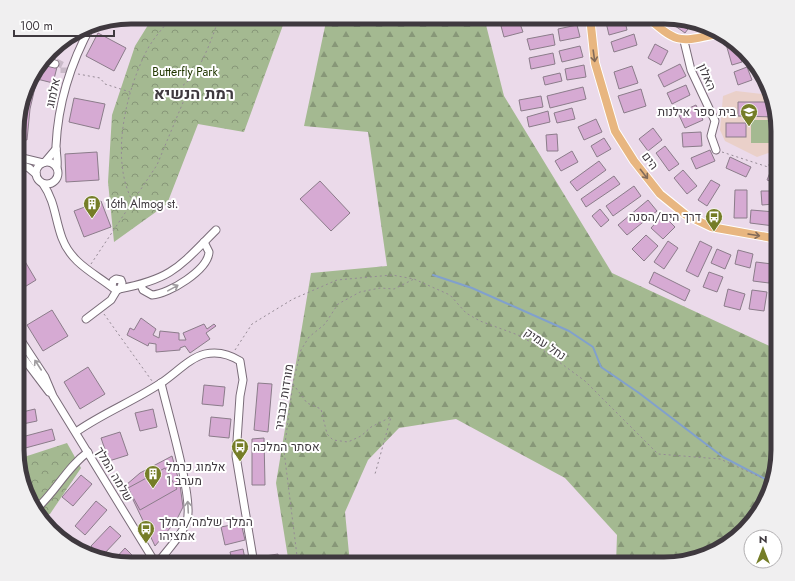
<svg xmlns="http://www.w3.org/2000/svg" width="795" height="581" font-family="Jost,Heebo,sans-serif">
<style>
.education{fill:#ead0c9}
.forest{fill:url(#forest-firs)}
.park{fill:url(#park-crowns)}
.pitch{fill:#a4b991}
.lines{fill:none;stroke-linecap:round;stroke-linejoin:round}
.stream{stroke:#81a0cd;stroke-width:2}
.building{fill:#d6aad3;stroke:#8b7c8a}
.minor-tunnel{stroke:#c9bac8;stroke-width:7;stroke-dasharray:7 3.5;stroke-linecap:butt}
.minor-casing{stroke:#7a6c79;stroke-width:9}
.major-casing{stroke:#fff;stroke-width:10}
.path{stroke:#958a95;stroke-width:1;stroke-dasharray:2 3;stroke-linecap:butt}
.minor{stroke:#fff;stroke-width:7}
.major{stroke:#e8b680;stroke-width:8}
.oneway{stroke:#836b59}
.oneway2{stroke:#9f9c9f}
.labels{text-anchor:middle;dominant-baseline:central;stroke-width:4;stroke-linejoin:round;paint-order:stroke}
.park-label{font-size:12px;fill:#213700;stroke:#fff}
.street-label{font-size:12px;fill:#3f393f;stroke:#fff}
.poi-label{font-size:12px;fill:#3f393f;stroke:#fff;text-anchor:start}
.district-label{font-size:16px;font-weight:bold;fill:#3f393f;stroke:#fff}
.rim{fill:none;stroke:#3f393f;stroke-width:5}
</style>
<defs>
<pattern id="forest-firs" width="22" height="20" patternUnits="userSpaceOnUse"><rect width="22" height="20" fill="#a4b991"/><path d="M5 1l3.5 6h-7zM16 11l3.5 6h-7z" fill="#879778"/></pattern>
<pattern id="park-crowns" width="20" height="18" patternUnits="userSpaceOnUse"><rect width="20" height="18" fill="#a4b991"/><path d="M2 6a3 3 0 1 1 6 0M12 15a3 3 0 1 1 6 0" fill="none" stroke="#879778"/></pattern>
</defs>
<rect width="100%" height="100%" fill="#ebdaea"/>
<!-- education -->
<polygon class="education" points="736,91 770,95 778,123 778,147 774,151 757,157 725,141 720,130 723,96"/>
<!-- forest -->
<polygon class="forest" points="327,17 484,17 504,96 612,273 778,350 778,458 754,520 715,552 665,564 616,564 617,535 565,478 456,419 399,428 368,460 345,512 350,564 289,564 276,483 311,273 387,266 368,132 304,126"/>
<!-- park -->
<g class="park">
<polygon points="153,17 286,17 244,132 198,124 167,204 114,242 108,182 112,115 135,46"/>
<polygon points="67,443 81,468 50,514 40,516 32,507 18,465 18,459"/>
</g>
<!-- pitch -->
<rect class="pitch" x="751" y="120" width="19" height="23"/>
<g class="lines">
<!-- stream -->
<polyline class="stream" points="433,275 472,288 569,331 593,347 601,367 639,393 723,457 769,481"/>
</g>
<!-- building -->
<g class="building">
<polygon points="134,17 148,17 143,24"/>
<polygon points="555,17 564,17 565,22 556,24"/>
<polygon points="624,17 627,30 609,35 605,18"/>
<polygon points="674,18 691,25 685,33 671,23"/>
<polygon points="519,21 523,32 504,37 501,26"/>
<polygon points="577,25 580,37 560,41 558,29"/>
<polygon points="98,33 126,48 114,71 86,56"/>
<polygon points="553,34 555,45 530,50 527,39"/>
<polygon points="634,34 637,45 614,52 611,42"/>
<polygon points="735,42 742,62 732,65 726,44"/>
<polygon points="655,44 668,51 661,65 648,58"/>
<polygon points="580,46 583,57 562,62 559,51"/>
<polygon points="553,53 555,64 531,69 529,58"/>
<polygon points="42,62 57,67 53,83 37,79 30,109 27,140 18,139 18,116 32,74"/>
<polygon points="680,64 686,76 664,87 658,75"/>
<polygon points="584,65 586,77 567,80 565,69"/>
<polygon points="632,66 638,83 619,89 614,72"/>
<polygon points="747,67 752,80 738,85 734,72"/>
<polygon points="560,73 562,81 545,85 543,77"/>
<polygon points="686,85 690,95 672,104 667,93"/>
<polygon points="583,87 586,99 550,108 547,96"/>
<polygon points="641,89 646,106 624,113 618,96"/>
<polygon points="541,96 543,107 521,111 519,100"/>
<polygon points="74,98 105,104 99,129 69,122"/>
<polygon points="738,102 772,102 776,117 738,116"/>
<polygon points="696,105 703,120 685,128 678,113"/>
<polygon points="572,108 575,119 557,123 554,113"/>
<polygon points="548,111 550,122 529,127 527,117"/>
<polygon points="596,119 602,132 584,140 578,127"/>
<rect x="726" y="123" width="20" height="14"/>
<polygon points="653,128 662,140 648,151 639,139"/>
<polygon points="701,132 702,146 683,147 682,133"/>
<polygon points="557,134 558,151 547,151 546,135"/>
<polygon points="604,138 611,149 597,157 591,146"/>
<polygon points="665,146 679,164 669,171 656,153"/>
<polygon points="710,150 715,161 696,169 691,158"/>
<polygon points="572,151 578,162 561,171 555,161"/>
<polygon points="97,152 99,180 66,182 65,154"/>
<polygon points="730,157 751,167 746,177 726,168"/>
<polygon points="599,161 606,170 577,191 570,182"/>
<polygon points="773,165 778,167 778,184 767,180"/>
<polygon points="683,170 697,186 687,194 674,178"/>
<polygon points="614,176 620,184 586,207 581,199"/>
<polygon points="711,180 720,185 707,206 698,200"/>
<polygon points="320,181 350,213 331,231 300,199"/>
<polygon points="634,186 641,196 613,216 606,206"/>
<polygon points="735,190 747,190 747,218 734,218"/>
<polygon points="761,191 776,191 778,209 774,209 774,204 762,205"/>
<polygon points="648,200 657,211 627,235 618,225"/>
<polygon points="101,201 111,227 84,237 74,211"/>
<polygon points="600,209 609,220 601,227 592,216"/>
<polygon points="751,210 775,212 774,226 750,223"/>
<polygon points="663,215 675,227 663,239 651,228"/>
<polygon points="646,235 658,246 644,261 632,249"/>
<polygon points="668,241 678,248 664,269 654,262"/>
<polygon points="700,241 712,247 698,277 686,271"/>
<polygon points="717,249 731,255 725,269 711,263"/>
<polygon points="738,250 753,254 750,268 735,264"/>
<polygon points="20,253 36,280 18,291 18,255"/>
<polygon points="756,262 772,264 769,283 753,281"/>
<polygon points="654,272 690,290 685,301 649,283"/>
<polygon points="709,272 723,277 717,292 703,287"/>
<polygon points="774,288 778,289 778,310 770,309"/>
<polygon points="728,289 745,294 740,310 724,306"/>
<polygon points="752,290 767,292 764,311 749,309"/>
<polygon points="52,310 68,336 43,351 27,325"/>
<polygon points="141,318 156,329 153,335 159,338 160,331 179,333 179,340 186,340 183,333 204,324 207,329 214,324 216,326 206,333 210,339 190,353 185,346 180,348 180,350 156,352 156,344 149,343 148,346 127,335 130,328 134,330"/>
<polygon points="88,367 105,394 80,409 64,382"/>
<polygon points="258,383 272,384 268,432 254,430"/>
<polygon points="204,385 225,387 223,406 202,404"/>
<polygon points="35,409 37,421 18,425 18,413"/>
<polygon points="153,409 157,427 140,431 135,413"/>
<polygon points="211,417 231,419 229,438 209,436"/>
<polygon points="52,429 55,440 18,450 18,438"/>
<polygon points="120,432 128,455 109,461 101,438"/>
<polygon points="264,438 265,485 252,485 252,439"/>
<polygon points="172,456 180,485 183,507 176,521 155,546 126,485 140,473"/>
<polygon points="165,468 177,489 140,510 128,488"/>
<polygon points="81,475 92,484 73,506 62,497"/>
<polygon points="96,501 107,510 85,535 75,526"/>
<polygon points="241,523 245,540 225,545 221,527"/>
<polygon points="110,526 121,536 102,556 91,546"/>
<polygon points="125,548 136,559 131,564 123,564 114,560"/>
<polygon points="243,549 246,564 233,564 230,552"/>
<polygon points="278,554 279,564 266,564 265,556"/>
</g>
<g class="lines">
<!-- minor-tunnel -->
<polyline class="minor-tunnel" points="56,62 64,66 64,73"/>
<defs>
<g id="minor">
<polyline points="684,41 691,70 715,121 711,136 716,150"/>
<polyline points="43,61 55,64"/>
<polyline points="18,157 43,163"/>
<circle cx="47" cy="173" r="11"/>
<polyline points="45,162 56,149"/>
<polyline points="18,164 29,168 36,174"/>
<path d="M57,167C58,160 56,153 56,146C58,102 71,62 92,24"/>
<path d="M43,184C55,201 55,219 62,238C71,263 94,273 113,288L117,290L121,288L122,283L121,280L116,279L113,281L112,287"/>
<path d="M141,285L143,290L152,295C169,294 208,270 209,252L204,242"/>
<path d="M119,289C172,279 179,267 216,230"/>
<polyline points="86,319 111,300 117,290"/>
<polyline points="18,336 45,377 53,396 156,564"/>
<polyline points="18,351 49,392"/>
<path d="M76,432C103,413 134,401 161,383C175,374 189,358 205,354C218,351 229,354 240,361L243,380L240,396L236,456L254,564"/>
<path d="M35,510C55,493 67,467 88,452"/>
<path d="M157,564C166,551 182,536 187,521C194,499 167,410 161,383"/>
</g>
<g id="major">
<polyline points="590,17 595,63 615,131 634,161 660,194 686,215 711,227 778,239"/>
<path d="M647,17C678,44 678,42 717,34"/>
</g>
</defs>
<!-- minor casing -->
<use href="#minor" class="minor-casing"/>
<!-- major casing -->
<use href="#major" class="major-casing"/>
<!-- path -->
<g class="path">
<polyline points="78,74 100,78 105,84 130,92"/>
<polyline points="722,152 768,167 771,160 778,162"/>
<path d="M133,202C110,161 125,95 145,54C151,41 162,29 172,17"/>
<path d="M91,264L157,165L184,100L181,94L184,84C199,76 214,34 219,17"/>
<polyline points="104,314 152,381"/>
<polyline points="235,350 252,324 293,299 337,280 392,275 414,279 450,295 466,313 480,321 518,335 536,345 585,381 658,454 720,459 769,481"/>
<polyline points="293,384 307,403 321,409 327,434 333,440 348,442 361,436 371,427 391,417 375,474"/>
<polyline points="298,564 284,451 293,383 301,350 309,337 325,324 338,304 360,292 380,288 394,289 414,279"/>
</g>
<!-- minor -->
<use href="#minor" class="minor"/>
<!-- major -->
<use href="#major" class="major"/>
</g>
<!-- one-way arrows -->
<defs><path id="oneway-shaft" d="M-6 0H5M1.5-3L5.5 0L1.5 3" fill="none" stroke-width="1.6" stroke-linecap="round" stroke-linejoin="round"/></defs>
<g class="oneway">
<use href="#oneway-shaft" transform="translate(594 56) rotate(82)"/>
<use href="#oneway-shaft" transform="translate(644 174) rotate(52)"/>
<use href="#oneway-shaft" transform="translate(754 235) rotate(9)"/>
</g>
<g class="oneway2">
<use href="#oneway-shaft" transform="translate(173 288) rotate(-29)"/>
<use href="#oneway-shaft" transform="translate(38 365) rotate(-123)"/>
<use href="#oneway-shaft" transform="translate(188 507) rotate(-93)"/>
</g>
<!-- icons -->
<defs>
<symbol id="school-pin" viewBox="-11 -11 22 30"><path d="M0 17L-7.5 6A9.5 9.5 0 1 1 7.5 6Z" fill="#757d27" stroke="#fff"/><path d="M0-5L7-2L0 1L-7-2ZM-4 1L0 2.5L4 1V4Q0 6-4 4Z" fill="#fff"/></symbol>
<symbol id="building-pin" viewBox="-11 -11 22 30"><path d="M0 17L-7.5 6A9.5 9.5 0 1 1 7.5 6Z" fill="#757d27" stroke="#fff"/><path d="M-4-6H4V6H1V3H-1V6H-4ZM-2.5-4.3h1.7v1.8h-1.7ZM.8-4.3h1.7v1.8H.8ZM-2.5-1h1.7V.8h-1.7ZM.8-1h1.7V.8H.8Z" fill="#fff"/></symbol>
<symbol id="bus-pin" viewBox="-11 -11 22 30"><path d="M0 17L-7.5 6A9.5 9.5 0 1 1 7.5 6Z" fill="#757d27" stroke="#fff"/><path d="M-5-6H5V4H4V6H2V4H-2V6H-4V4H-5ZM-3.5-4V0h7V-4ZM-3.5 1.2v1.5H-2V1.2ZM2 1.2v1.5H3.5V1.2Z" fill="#fff"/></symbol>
</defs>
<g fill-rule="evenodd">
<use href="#school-pin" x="739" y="102" width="20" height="27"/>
<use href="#building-pin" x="82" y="194" width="20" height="27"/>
<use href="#bus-pin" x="704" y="207" width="20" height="27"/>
<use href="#bus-pin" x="230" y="437" width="20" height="27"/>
<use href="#building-pin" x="143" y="464" width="20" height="27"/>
<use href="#bus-pin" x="136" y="519" width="20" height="27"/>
</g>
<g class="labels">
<!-- park labels -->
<g class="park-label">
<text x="185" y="72">Butterfly Park</text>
</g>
<!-- street labels -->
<g class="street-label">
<text transform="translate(707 77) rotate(67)">האלון</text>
<text transform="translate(53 93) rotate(-78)">אלמוג</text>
<text transform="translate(650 161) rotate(53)">הים</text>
<text transform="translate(545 344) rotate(34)">נחל עמיק</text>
<text transform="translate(284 397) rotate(-81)">מורדות כבביר</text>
<text transform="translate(114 474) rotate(59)">שלמה המלך</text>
</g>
<!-- poi labels -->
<g class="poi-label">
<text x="736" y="112" text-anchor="end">בית ספר אילנות</text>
<text x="105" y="204">16th Almog st.</text>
<text x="701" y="217" text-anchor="end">דרך הים/הסנה</text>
<text x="253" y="447">אסתר המלכה</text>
<text x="166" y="467">אלמוג כרמל<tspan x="166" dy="14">מערב 1</tspan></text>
<text x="159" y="522">המלך שלמה/המלך<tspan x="159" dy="14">אמציהו</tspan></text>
</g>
<!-- district labels -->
<g class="district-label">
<text x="194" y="93">רמת הנשיא</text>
</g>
</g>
<!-- crop -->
<path d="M0 0H795V581H0ZM131 24H664A107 107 0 0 1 771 131V450A107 107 0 0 1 664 557H131A107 107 0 0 1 24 450V131A107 107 0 0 1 131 24Z" fill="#f0eff0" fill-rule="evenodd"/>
<path class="rim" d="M131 24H664A107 107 0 0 1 771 131V450A107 107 0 0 1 664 557H131A107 107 0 0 1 24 450V131A107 107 0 0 1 131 24Z"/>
<!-- north arrow -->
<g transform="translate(763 549)"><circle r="19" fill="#ffffff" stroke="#b2b0b2"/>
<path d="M0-3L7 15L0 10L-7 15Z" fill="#757d27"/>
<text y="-6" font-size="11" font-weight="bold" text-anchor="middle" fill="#3f393f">N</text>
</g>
<!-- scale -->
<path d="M14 30v6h100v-6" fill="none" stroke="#3f393f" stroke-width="2"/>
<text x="20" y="30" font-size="12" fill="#3f393f" stroke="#ffffff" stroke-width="3" paint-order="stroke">100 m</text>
</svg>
